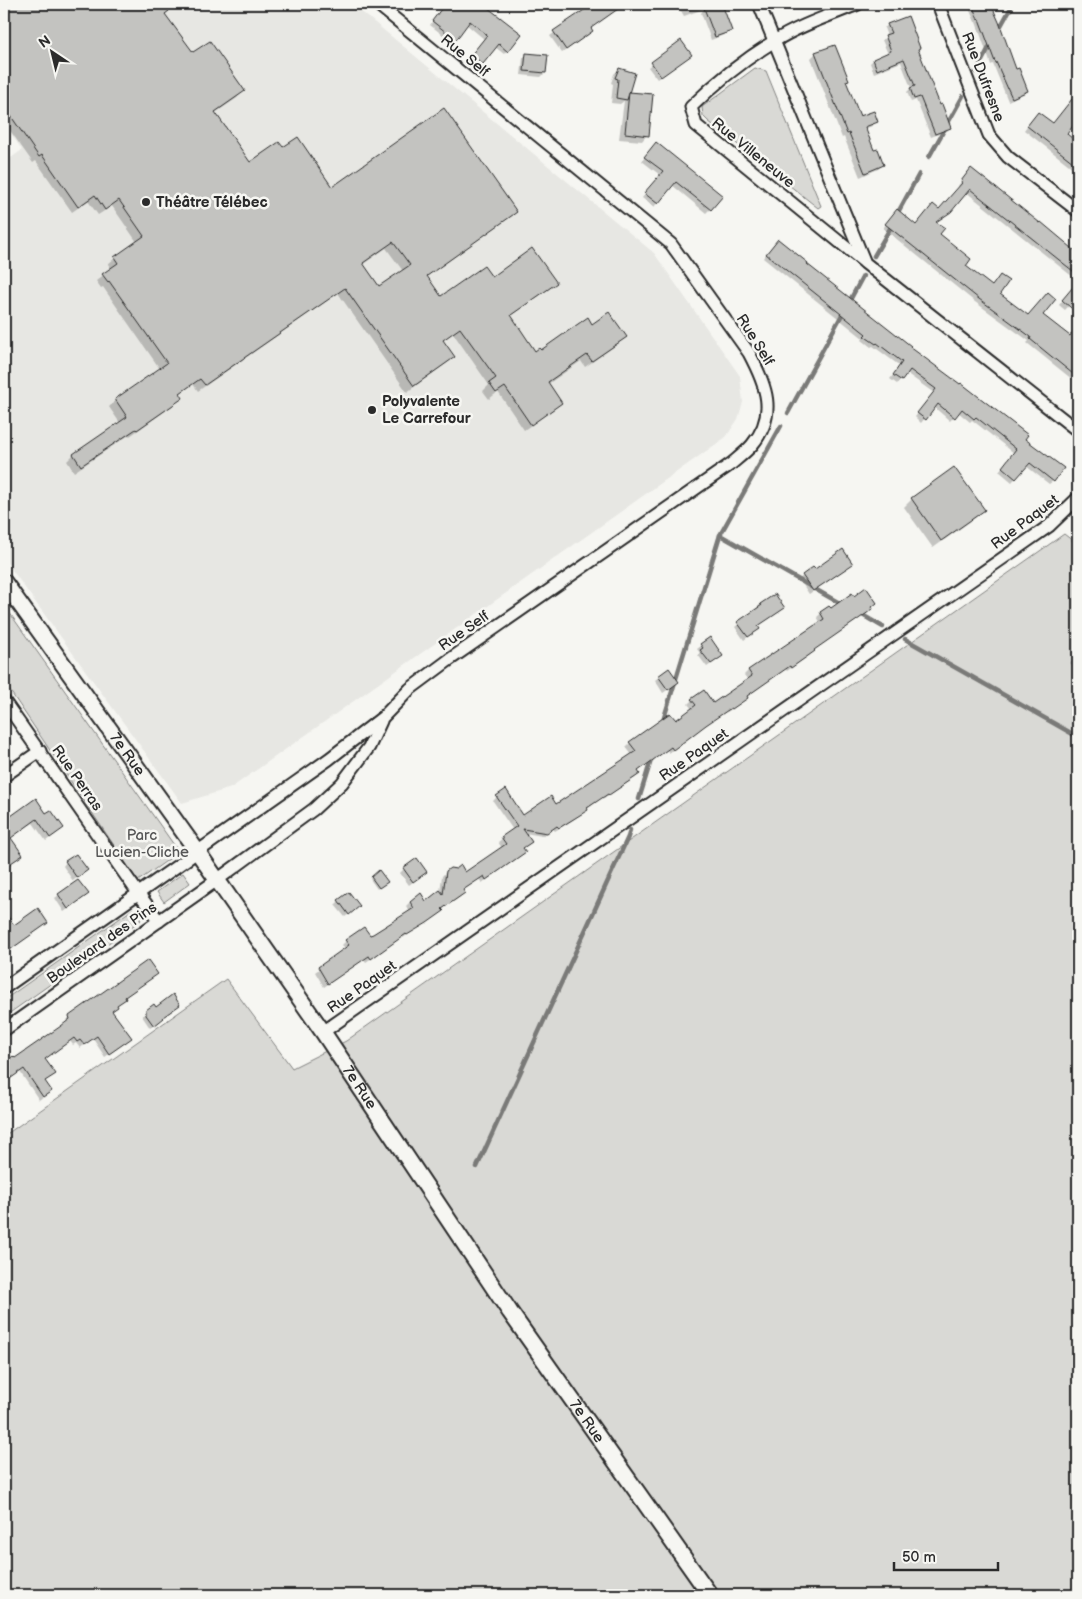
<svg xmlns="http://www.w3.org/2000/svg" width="1082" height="1599" font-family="'Balsamiq Sans',sans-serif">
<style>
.built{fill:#e7e7e3}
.green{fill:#d9d9d5;stroke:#828280}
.shadow{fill:#0003;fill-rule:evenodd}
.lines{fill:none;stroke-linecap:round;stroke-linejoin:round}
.stream{stroke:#7a7a78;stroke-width:4.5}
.building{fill:#c3c3c0;stroke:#2b2b2b;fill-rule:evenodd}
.minor-casing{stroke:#2b2b2b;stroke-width:15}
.tertiary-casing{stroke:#2b2b2b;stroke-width:19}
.minor{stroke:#f6f6f2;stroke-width:11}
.tertiary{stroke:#f6f6f2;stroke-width:15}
.poi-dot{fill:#2b2b2b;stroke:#f6f6f2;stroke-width:2}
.labels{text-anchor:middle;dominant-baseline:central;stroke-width:5;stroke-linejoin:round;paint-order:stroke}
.street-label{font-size:15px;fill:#2b2b2b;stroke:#f6f6f2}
.poi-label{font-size:15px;font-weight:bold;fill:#2b2b2b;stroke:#f6f6f2;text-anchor:start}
.park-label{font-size:15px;fill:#565656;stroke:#f6f6f2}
</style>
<rect width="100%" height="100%" fill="#f6f6f2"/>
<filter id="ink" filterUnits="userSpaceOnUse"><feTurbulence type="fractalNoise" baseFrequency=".02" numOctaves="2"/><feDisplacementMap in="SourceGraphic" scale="10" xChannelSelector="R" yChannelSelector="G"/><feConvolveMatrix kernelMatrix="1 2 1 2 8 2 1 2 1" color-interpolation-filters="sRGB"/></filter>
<g filter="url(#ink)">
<!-- built -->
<polygon class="built" points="4,4 352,4 654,253 740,376 743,402 738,419 726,437 231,788 182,803 4,559 4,163 22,150 4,123"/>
<!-- green -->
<g class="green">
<polygon points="755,68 766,71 821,206 818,208 708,121 703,116 702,107"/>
<polygon points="1064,534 1078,545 1078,654 1071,663 1078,672 1078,1595 4,1595 4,1136 226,979 292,1068 346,1041"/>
<polygon points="4,605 179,852 138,881 4,682"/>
<polygon points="183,873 190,883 164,902 157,892"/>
<polygon points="133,909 141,920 4,1017 4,1000"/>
</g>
<!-- shadow -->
<g class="shadow">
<path d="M4,4H162L168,11L164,15L193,54L243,91L237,98L215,113L250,163L332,188L516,212L509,218L426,277L441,298L492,278L555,283L549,289L510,316L535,352H541L592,325L625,337L619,343L585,367L581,361L548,384L561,403L554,409L524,430L498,392L489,399L483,391L489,385L453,333L442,341L454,357L447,363L407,392L338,293L198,391L193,384L179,394L182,398L175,404L130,436L129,435L74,472L67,461L73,455L120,423L109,407L116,400L160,369L103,287L101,288L96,281L111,269L108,264L115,258L137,242L112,206L98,215L88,201L72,212L36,161L33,163L4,122ZM386,248L403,271L379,288L362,265Z"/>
<polygon points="440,4 481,4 520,34 504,54 495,47 478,66 469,59 484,39 466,24 452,42 430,25 443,7"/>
<polygon points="594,4 625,4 590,28 592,31 588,35 562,53 550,36"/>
<polygon points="677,4 700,4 702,8 698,11 684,16"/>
<polygon points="718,4 720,4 730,30 726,34 711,40 701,13 704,9"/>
<polygon points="967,4 991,4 1016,71 1027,91 1023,94 1008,101 993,64 991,65 976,22 975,22"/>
<polygon points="888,25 917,49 940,107 950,127 947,131 931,137 916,100 911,102 907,92 911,88 901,62 874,73 870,63 873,60 888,54 882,40 887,36 884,28"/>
<polygon points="681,42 686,59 657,79 648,67"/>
<polygon points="816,53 847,80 845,82 859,118 876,122 872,126 864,129 873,152 883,165 878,169 860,177 844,137 842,138 811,58"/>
<polygon points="527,54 545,73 541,77 521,75 523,58"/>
<polygon points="619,69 626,96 630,93 647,135 642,141 619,139 624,101 620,104 611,103 613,84 611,83 614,74"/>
<polygon points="1072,101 1078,106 1078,117 1065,134 1078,144 1078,172 1024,130 1034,117 1052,125"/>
<polygon points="652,147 710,209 706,213 672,185 654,207 642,198 660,175 642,161"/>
<polygon points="967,173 1040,224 1041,223 1078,254 1078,281 966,192 935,223 938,234 964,266 1028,316 1041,315 1070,349 1078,356 1078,384 1027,343 1029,341 975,302 883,228 894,215 916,226 939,210 959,187 958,186"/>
<polygon points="774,244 805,264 1024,439 1053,481 1049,484 1026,466 1012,482 999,471 1014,453 972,420 970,422 958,412 950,421 934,407 921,423 915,417 934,393 906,373 897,384 890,379 900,366 873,346 871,347 862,340 863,338 763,258"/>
<polygon points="1078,282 1078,296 1065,310 1059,305"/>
<polygon points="954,469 983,510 975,518 933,548 904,507 912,499"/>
<polygon points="848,567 809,594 799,579 803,576 814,571"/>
<polygon points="761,604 779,611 757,627 754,632 744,640 735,627"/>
<polygon points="828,607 814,651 810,655 787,671 785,669 746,697 743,701 727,712 727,711 700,728 669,753 667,750 637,772 635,778 604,798 603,797 573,820 555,831 553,829 542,836 525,833 531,842 522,849 520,856 482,883 479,879 462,891 464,893 460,897 441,910 438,914 403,938 402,937 366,962 364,959 324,987 315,972 346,949 342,945 346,941 369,936 410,912 406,906 410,902 426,903 440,892 442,876 446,872 465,873 502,848 498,842 513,830 493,801 497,797 523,817 555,805 632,755 626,747 630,743 676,722 692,709 688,704 692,700 713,704 748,680 744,675 748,671 821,623 817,617"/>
<polygon points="710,639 718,659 707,667 698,655 700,653 697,649"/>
<polygon points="659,677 673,686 663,693 655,680"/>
<polygon points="36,800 46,815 63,828 46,841 33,823 10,838 17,859 4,868 4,822"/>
<polygon points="66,862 86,870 73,881 63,866"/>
<polygon points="404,869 426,872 409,885 400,873"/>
<polygon points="379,872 385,883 377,889 370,879"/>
<polygon points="59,895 83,898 64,912 55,898"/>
<polygon points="339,901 354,910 345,917 335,905"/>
<polygon points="4,913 13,927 47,923 4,954"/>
<polygon points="153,977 124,998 111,1012 130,1038 126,1042 105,1057 93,1039 80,1048 76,1043 73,1045 70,1041 44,1059 54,1074 44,1082 50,1091 39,1100 20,1072 4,1083 4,1064 13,1057 15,1060 67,1023 66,1021 70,1017"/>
<polygon points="154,1006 162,1017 160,1021 150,1028 142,1016"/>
</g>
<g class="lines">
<!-- stream -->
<g class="stream">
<polyline points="998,31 1013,4"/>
<polyline points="976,72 992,42"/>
<polyline points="929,157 963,96"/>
<polyline points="896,216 919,174"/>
<polyline points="874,256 892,225"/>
<polyline points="849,302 863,276"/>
<polyline points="788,413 844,311"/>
<polyline points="720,535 843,605"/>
<polyline points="859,613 883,627"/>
<polyline points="905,639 1078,737"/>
<polyline points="663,721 720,535 781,426"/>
<polyline points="639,799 652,757"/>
<polyline points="477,1167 628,837 630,830"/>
</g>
</g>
<!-- building -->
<g class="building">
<path d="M4,4H164L169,11L165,14L193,52L210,41L245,91L215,112L250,162L279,142L283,147L298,137L332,187L444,108L517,212L427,276L441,296L484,266L492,277L532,248L557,283L511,315L535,351L539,348L541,350L588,317L592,324L609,312L627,337L592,361L587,355L548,382L562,403L531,425L505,387L496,393L489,383L496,378L460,328L443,340L455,357L414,386L345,288L205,385L200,379L180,393L183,398L137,430L136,429L81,466L73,454L127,417L115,399L167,363L109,281L108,282L102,274L118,263L114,257L144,236L119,200L105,210L95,195L78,207L42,155L39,157L4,106ZM393,242L410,265L379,286L363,263Z"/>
<polygon points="445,4 483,4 522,34 508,52 499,44 483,64 471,55 487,35 470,21 456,40 432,21"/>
<polygon points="593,4 625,4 591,28 593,31 566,50 553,31"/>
<polygon points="715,4 722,4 732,31 715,37 704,8"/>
<polygon points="972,4 991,4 999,22 1016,69 1019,68 1028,91 1012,98 996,62 995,62 979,19 978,20"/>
<polygon points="908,16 920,48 918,49 940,105 942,104 951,128 935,134 920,97 914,99 910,88 915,86 904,59 877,70 873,59 891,51 885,35 891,33 887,24"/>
<polygon points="681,40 692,55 661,77 651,62"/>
<polygon points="835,45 849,80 846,81 860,116 874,111 878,122 865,127 874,150 878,149 884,165 865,173 849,133 847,134 815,52"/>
<polygon points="526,53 548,55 546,73 524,71"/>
<polygon points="619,68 635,73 627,100 616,98 618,79 615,78"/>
<polygon points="629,92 653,94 649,136 625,133"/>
<polygon points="1072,99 1078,104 1078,119 1067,134 1078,143 1078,166 1027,126 1038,112 1053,123"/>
<polygon points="656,142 723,196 711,210 676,182 658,204 644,193 663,171 644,157"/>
<polygon points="971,168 1040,223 1041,222 1078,253 1078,275 970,189 951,212 936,222 945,228 940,234 971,259 966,266 992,286 1000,275 1009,281 1000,294 1028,315 1048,292 1056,299 1043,315 1070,336 1078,324 1078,378 1030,339 1031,337 979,299 885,224 897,209 916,225 933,204 939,209 962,183 961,181"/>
<polygon points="778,239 808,263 807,264 911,346 910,347 960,384 961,383 1028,435 1025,439 1064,468 1054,482 1030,463 1016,479 1002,467 1016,449 976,417 974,419 962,409 955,418 938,404 926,420 917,413 936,389 910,370 902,381 893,375 902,362 877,343 876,344 864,336 866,334 766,254"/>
<polygon points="1078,281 1078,314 1062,300"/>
<polygon points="954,467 985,510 941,541 911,498"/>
<polygon points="843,549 853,564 813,591 802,575 813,567 815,569"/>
<polygon points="866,587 877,603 872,607 873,609 814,650 815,651 791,668 790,666 747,696 748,698 732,709 731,708 706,725 673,750 671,747 638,771 640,774 609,795 608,794 587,808 588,810 559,828 557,826 547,833 523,829 532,842 523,848 526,852 486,880 484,876 463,890 465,893 442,909 444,911 427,923 407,935 406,934 371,959 369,956 328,984 318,967 349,945 345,940 364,927 370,935 373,934 414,908 410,902 421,893 426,901 440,890 443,894 446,871 450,868 456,869 461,865 465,872 506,844 501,837 517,826 496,796 506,789 523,815 551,796 556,804 636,751 629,742 670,713 676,720 696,705 691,699 704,690 713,703 752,676 748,670 824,619 820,612 829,606 831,608 852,593 854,596"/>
<polygon points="775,594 785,608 758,626 760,629 748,637 737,622 762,605 760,604"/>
<polygon points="710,637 723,656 711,664 700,650 703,648 700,644"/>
<polygon points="669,668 679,682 668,690 658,676"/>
<polygon points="36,798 46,813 51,810 64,828 50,838 37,819 11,838 23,855 8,865 4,859 4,821"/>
<polygon points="76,854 88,870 77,878 65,861"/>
<polygon points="417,858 427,872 413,882 403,868"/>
<polygon points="379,870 388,882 379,888 371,877"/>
<polygon points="78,880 89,894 68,909 58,894"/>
<polygon points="349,892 360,906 349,915 338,900"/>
<polygon points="38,908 48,923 4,954 4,911 14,925"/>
<polygon points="148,960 158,974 125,997 126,999 117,1005 118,1007 112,1011 132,1038 109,1054 97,1036 84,1045 80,1040 77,1042 74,1038 45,1059 56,1074 45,1081 52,1091 43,1097 24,1069 4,1083 4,1063 13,1056 15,1058 61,1026 70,1019 69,1016"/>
<polygon points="173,994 180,1005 163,1017 164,1018 154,1026 146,1015 146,1010 154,1004 156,1007"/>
</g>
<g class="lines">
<defs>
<g id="minor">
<polyline points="759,4 865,263 1078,431"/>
<path d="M858,4C831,15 798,26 773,42C744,60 716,82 691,107L696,125L864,262"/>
<polyline points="938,4 989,135 1008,157 1078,211"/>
<polyline points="4,701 138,893 159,921"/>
<polyline points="4,776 40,751"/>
<path d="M4,988L329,759L383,717L410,689L449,660L731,464C738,458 746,452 752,445C778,414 766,385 749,353L671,244L377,4"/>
<polyline points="4,1030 217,880 314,809 342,783 369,747 381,721"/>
<polyline points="323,1032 1049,526 1078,498"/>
</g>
<g id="tertiary">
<path id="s1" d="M4,582L197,851L323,1032L510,1312L710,1595"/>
</g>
</defs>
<!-- minor casing -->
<use href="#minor" class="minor-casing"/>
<!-- tertiary casing -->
<use href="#tertiary" class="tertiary-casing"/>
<!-- minor -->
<use href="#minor" class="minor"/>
<!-- tertiary -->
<use href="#tertiary" class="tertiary"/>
</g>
</g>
<!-- markers -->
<g class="poi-dot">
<circle cx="146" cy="202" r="5"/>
<circle cx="372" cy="410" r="5"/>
</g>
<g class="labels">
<!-- street labels -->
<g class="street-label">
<text transform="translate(465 56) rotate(39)">Rue Self</text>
<text transform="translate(983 77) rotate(69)">Rue Dufresne</text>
<text transform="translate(753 153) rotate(39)">Rue Villeneuve</text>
<text transform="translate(755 340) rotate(58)">Rue Self</text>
<text transform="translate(1025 522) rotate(-37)">Rue Paquet</text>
<text transform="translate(464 631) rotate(-35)">Rue Self</text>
<text stroke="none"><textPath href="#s1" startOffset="212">7e Rue</textPath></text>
<text transform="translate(694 755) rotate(-35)">Rue Paquet</text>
<text transform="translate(77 778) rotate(55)">Rue Perras</text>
<text transform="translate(102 943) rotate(-35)">Boulevard des Pins</text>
<text transform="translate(362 987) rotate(-35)">Rue Paquet</text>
<text stroke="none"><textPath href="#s1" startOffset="618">7e Rue</textPath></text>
<text stroke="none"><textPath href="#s1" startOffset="1022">7e Rue</textPath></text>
</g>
<!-- poi labels -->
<g class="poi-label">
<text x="156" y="202">Théâtre Télébec</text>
<text x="382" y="401">Polyvalente<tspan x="382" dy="17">Le Carrefour</tspan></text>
</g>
<!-- park labels -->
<g class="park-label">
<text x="142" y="835">Parc<tspan x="142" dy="17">Lucien-Cliche</tspan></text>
</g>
</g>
<!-- margin -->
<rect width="1082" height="1599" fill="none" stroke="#f6f6f2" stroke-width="20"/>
<rect x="10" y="10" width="1062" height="1579" fill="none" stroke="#2b2b2b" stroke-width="2" filter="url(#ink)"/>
<!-- north arrow -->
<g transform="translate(52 52) rotate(325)" stroke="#f6f6f2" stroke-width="4" paint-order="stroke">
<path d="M0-4L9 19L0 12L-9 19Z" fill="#2b2b2b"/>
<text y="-8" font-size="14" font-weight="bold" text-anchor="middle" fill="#2b2b2b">N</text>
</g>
<!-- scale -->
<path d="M894 1562v8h104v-8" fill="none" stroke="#2b2b2b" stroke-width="2.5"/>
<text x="902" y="1562" font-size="15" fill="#2b2b2b" stroke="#f6f6f2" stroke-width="4" paint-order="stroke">50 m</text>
</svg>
